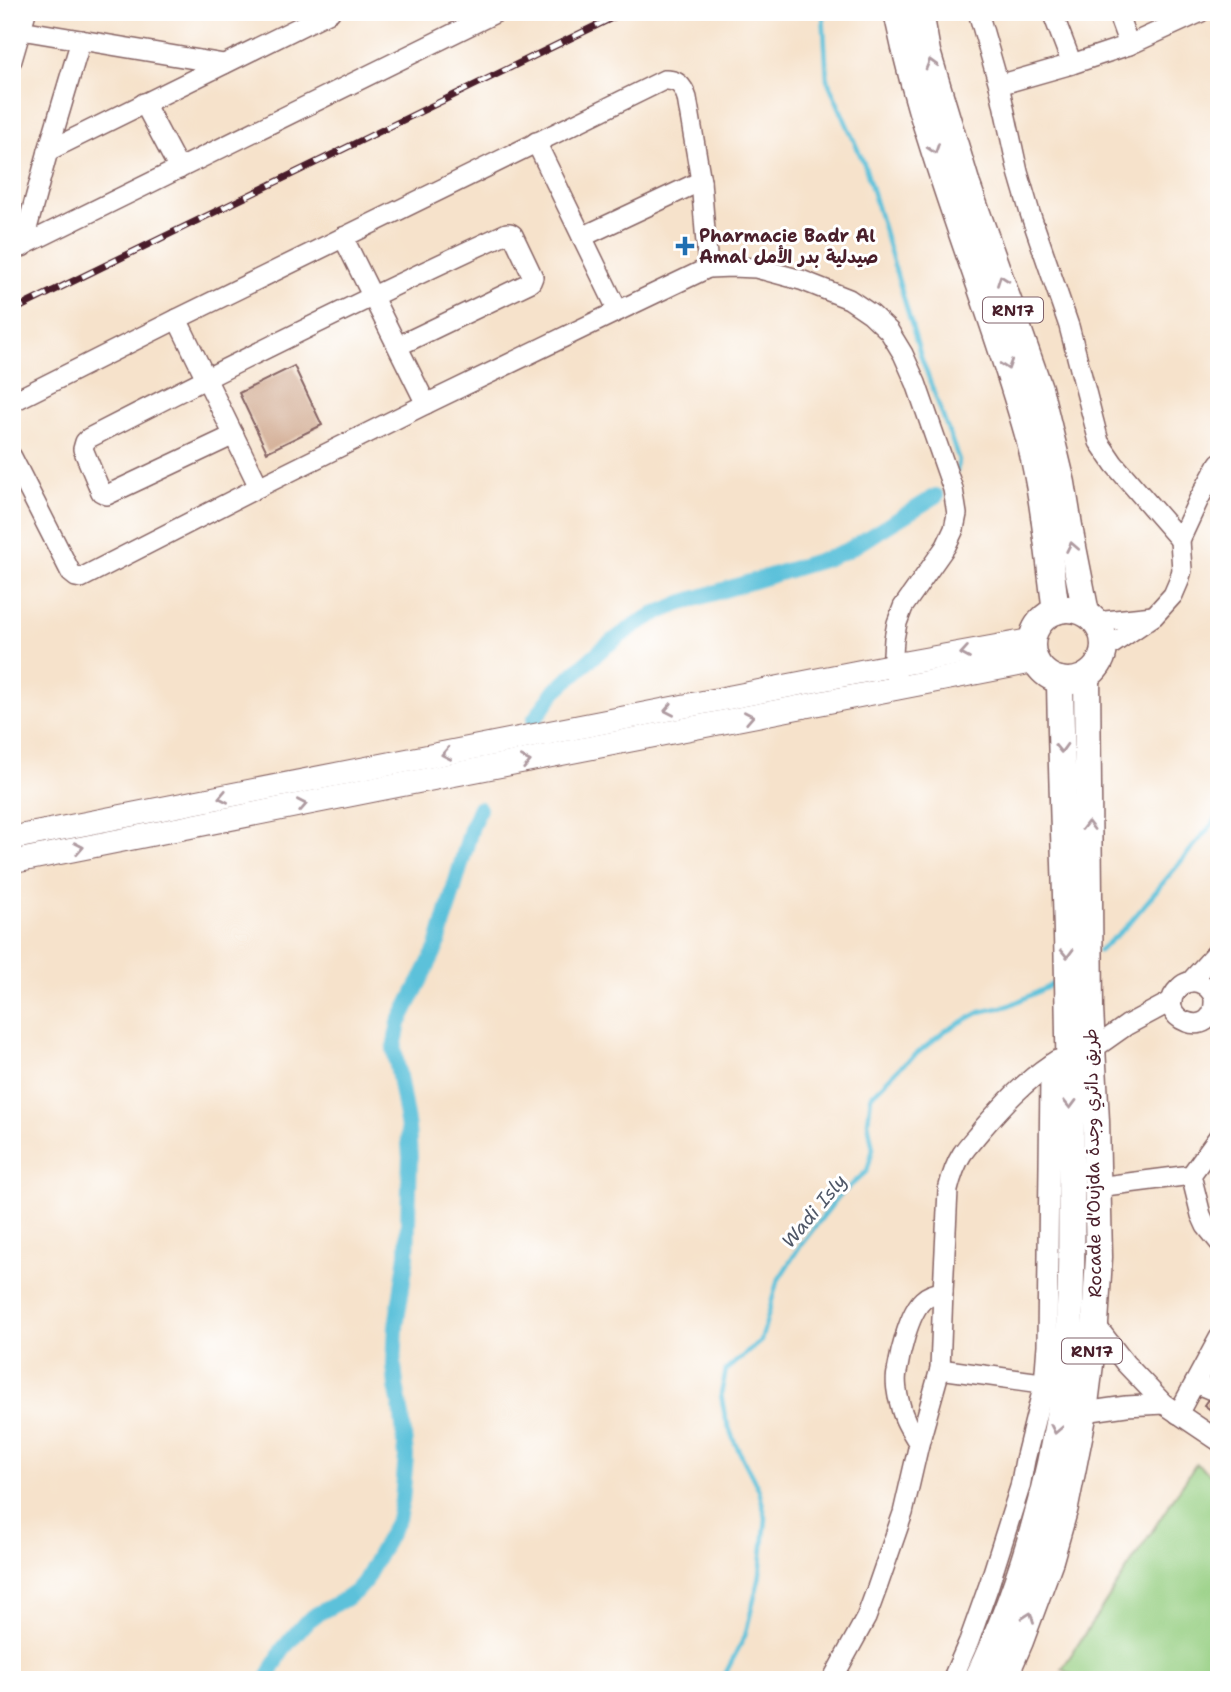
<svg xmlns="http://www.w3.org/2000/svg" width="1231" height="1692" font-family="'Shantell Sans','Playpen Sans Arabic',sans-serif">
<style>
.green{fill:#96cf82;stroke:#707756;stroke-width:2}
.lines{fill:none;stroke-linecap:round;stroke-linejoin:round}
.stream{stroke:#5cc1da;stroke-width:4.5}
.canal{stroke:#5cc1da;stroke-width:16}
.building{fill:#cca184}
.minor-casing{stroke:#866363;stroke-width:22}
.major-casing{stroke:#866363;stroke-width:25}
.highway-casing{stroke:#866363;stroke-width:29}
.minor{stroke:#fff;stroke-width:19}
.major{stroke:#fff;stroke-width:23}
.highway{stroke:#fff;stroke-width:26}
.rail-casing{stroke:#4a1f2b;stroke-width:7}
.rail{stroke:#fff;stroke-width:4.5;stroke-dasharray:13;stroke-linecap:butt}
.oneway{stroke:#ae9aa0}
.poi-dot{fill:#1f6fb2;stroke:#fff;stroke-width:2.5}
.labels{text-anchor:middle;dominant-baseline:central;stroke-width:6;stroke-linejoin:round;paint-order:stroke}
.shield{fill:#fff;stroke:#80626b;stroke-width:2}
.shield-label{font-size:16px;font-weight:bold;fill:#4a1f2b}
.poi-label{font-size:18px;font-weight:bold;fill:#4a1f2b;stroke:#fff;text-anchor:start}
.street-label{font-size:18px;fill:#4a1f2b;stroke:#fff}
.water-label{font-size:19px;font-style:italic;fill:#505868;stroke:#fff}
</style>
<rect width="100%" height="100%" fill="#fff"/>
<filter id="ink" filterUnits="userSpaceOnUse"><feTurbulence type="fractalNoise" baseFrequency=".0143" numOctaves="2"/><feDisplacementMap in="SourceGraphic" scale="14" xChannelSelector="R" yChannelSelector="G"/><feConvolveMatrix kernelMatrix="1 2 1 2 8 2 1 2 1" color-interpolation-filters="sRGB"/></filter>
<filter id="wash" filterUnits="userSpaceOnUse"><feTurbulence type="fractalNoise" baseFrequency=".00686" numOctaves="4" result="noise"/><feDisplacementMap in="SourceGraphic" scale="28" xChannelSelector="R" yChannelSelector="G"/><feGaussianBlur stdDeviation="1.57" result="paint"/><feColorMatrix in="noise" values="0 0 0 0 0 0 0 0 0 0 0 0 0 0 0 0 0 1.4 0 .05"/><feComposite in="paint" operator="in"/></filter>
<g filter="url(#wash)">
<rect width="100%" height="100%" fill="#f6e2cb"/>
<!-- green -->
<polygon class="green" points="1196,1464 1219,1479 1219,1680 1080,1680 1062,1669"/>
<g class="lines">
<!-- stream -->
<g class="stream">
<polyline points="823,12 827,79 865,166 921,357 959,460 957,471"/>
<polyline points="1099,951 1126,927 1219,816"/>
<polyline points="722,1680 745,1636 760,1575 766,1518 759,1490 734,1441 725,1417 721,1394 726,1370 761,1341 777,1282 800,1246 839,1196 867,1171 873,1149 868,1122 871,1096 899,1068 945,1031 980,1012 1008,1006 1046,988 1057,981"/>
</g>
<!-- canal -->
<g class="canal">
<polyline points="534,720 555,691 602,649 635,625 653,615 681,603 828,558 848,550 936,496"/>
<polyline points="267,1680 282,1650 305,1623 317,1614 345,1599 355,1592 364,1582 398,1519 402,1501 406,1456 402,1416 396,1386 394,1364 396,1326 407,1255 410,1157 408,1128 394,1048 399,1023 437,947 472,826 479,809"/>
</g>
</g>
<g id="blocks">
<!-- building -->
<g class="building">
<polygon points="294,366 322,425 267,452 239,393"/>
<polygon points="1219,1384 1219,1416 1204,1405"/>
</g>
</g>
</g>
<g filter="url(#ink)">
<use href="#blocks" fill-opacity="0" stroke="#866363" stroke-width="2"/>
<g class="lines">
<defs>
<g id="minor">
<polyline points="978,12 999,85 1018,172 1030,213 1069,326 1099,442 1114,464 1180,540"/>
<polyline points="1052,12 1072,64"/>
<polyline points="1117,12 1129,45"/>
<polyline points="21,30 224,64"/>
<polyline points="12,60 26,12"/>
<polyline points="999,85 1072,64 1129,45 1201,12"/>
<polyline points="144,103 179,169"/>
<polyline points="536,142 618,311"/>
<polyline points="48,151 330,12"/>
<polyline points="343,237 426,404"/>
<polyline points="582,237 701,181"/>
<polyline points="22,247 48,151 81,40"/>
<polyline points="12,251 497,12"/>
<polyline points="177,319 259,487"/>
<path d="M12,402L177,319L664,80C677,79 683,85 687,98L701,181L708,268"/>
<path d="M234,435L107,495L101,492L83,449L85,442L89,438C227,367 366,298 507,233H510L513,235L533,277L531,282L398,346"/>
<polyline points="12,457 71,573 76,577 81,578 259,487 426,404 618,311 708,268 732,267 756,268 801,280 849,299 871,314 889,331 903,354 916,383 953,489 957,514 954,529 946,546 903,607 897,623 894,639 893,654 898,687"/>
<polyline points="1096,622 1153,616"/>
<polyline points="1104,650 1154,616 1173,595 1179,581 1182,570 1180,540 1199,499 1219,463"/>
<polyline points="1190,982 1219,950"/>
<path d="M1214,998C1217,1046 1149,1017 1179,988C1191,975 1209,984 1214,998L1219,999"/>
<polyline points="1093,1049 1127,1025 1172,1001"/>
<polyline points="1191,1175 1201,1215 1206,1226 1219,1242"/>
<polyline points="1097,1187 1191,1175 1219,1136"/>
<polyline points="1095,1324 1125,1363 1164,1404 1219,1441"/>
<polyline points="940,1369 1056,1385"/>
<polyline points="1195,1383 1219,1393"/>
<polyline points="1084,1412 1126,1406 1164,1404"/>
<polyline points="1178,1414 1219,1338"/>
<path d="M919,1444C911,1431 903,1419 900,1404C897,1395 895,1381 897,1372C900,1353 909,1313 923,1300C928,1295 935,1293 943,1292"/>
<path d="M832,1680L866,1618L877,1588L903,1513L919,1444L940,1369L943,1292L948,1190C951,1178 955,1165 962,1154C968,1145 976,1137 983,1128C1004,1104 1024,1082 1051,1064"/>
<polyline points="952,1680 969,1641 989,1585 1020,1487 1025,1460 1044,1384 1047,1345 1050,1076 1051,1064 1057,1060"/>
</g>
<g id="major">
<polyline points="12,838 894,665 1032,640"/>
<path d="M12,862C353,793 694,728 1036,661"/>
</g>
<g id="highway">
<path d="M897,12C906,55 917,98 931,140C962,240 1001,337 1029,438C1044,494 1048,553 1056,611"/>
<polyline points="920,12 927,52 967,185 1039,388 1062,483 1070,532 1086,613"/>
<circle cx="1068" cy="645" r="36"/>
<path d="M977,1680C1021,1588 1049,1487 1064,1387C1068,1361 1069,1334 1070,1308C1073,1238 1071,1167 1070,1097C1069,1030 1068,963 1066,896C1064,824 1061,752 1060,680"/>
<polyline points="1003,1680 1020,1641 1050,1560 1065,1507 1084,1412 1095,1324 1099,1257 1096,1121 1090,1009 1087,676"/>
</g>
</defs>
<!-- minor casing -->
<use href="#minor" class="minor-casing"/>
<!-- major casing -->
<use href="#major" class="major-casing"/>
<!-- highway casing -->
<use href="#highway" class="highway-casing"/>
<!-- minor -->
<use href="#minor" class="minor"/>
<!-- major -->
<use href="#major" class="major"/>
<!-- highway -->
<use href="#highway" class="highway"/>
<defs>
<polyline id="rail" points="12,311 624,12"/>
</defs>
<!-- rail casing -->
<use href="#rail" class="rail-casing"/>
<!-- rail -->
<use href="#rail" class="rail"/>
</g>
<!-- one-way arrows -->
<defs><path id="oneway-chevron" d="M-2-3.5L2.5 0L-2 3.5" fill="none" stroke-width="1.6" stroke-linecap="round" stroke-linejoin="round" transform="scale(1.75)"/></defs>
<g class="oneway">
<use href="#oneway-chevron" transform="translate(931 64) rotate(-106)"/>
<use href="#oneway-chevron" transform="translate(934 149) rotate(71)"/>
<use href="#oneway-chevron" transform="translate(1002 280) rotate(-110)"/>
<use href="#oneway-chevron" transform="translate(1007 365) rotate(72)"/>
<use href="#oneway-chevron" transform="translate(1072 547) rotate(-101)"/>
<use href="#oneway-chevron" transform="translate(965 653) rotate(170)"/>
<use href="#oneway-chevron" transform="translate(669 710) rotate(169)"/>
<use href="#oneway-chevron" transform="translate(749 717) rotate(-11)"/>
<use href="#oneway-chevron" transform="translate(1061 748) rotate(88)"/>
<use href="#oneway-chevron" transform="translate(446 754) rotate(169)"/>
<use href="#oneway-chevron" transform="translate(526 762) rotate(-11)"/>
<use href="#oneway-chevron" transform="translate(223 797) rotate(169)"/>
<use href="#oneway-chevron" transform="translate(302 805) rotate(-11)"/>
<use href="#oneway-chevron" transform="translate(1088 826) rotate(-90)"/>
<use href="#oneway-chevron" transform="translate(79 848) rotate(-11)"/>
<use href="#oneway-chevron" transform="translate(1067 953) rotate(89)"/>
<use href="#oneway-chevron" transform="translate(1070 1104) rotate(89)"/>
<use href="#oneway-chevron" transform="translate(1056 1429) rotate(101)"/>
<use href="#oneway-chevron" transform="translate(1029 1617) rotate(-70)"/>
</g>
</g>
<!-- markers -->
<path class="poi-dot" d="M681.5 235.5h7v7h7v7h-7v7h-7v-7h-7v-7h7z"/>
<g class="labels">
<!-- shield labels -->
<g class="shield">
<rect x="983" y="297.5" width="60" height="25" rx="5"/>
<rect x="1062" y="1338.5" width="60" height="25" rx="5"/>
</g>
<g class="shield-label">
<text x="1013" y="310">RN17</text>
<text x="1092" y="1351">RN17</text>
</g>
<!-- poi labels -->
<g class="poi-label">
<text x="699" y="236">Pharmacie Badr Al<tspan x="699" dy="21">Amal صيدلية بدر الأمل</tspan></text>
</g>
<!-- street labels -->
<g class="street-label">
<text transform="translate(1093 1163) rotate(-91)">Rocade d'Oujda طريق دائري وجدة</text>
</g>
<!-- water labels -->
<g class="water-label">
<text transform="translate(814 1211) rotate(-50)">Wadi Isly</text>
</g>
</g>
<!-- margin -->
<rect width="1231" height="1692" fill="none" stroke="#fff" stroke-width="42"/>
</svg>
